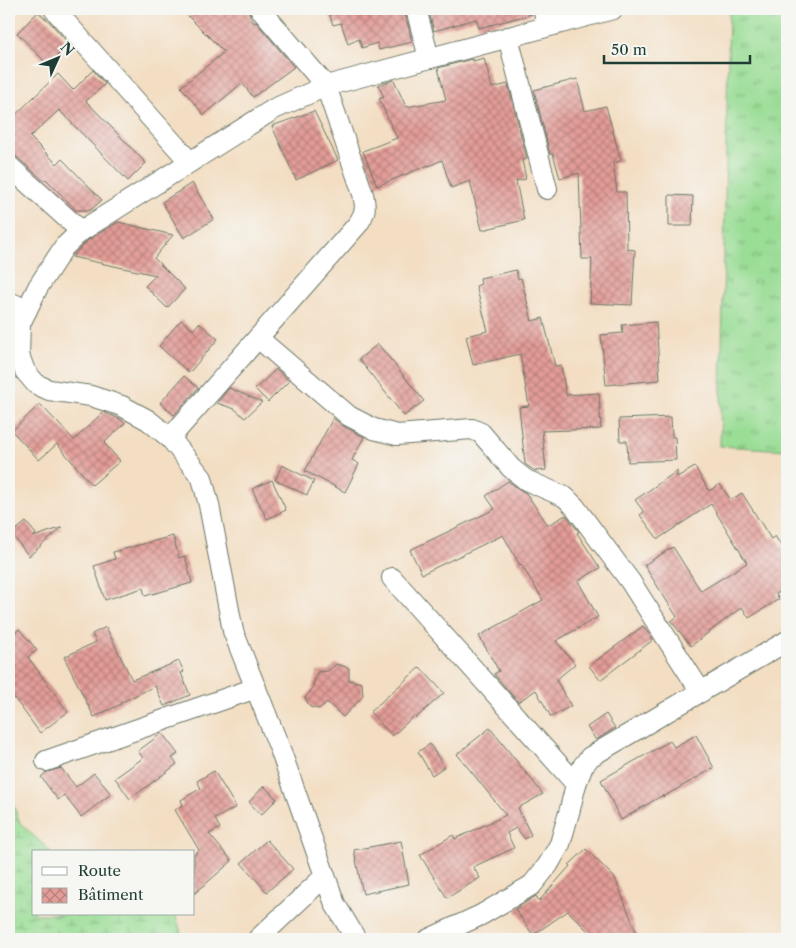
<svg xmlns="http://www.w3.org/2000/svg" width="796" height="948" font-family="'Libre Caslon Text',serif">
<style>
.grass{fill:url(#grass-tufts);stroke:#5c8d64}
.wetland{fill:url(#wetland-marsh);stroke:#5c8d64}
.building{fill:url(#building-cross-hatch)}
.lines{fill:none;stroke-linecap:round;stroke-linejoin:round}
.minor-casing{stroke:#697566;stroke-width:22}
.minor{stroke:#fff;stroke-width:20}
</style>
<defs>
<pattern id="grass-tufts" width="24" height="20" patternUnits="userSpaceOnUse" patternTransform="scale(1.25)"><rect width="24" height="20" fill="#9add95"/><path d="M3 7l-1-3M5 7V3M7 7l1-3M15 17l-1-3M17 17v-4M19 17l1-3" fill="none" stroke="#7db47a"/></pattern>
<pattern id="wetland-marsh" width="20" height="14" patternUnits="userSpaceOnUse" patternTransform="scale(1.25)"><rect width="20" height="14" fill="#9add95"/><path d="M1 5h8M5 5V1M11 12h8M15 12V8" fill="none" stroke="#7db47a"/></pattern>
<pattern id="building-cross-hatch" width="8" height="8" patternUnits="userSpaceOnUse" patternTransform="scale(1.25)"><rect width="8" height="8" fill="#e39c97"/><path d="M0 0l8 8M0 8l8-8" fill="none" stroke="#b7807c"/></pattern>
</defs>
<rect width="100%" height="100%" fill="#f6f6f2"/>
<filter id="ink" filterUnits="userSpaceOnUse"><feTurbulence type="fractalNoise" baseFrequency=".02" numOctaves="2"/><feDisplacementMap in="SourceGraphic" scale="10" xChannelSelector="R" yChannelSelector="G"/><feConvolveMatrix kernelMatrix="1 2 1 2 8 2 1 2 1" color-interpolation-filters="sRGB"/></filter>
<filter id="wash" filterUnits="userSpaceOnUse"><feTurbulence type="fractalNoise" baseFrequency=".0096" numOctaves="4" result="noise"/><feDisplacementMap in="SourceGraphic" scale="20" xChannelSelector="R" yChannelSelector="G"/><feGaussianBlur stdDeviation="1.12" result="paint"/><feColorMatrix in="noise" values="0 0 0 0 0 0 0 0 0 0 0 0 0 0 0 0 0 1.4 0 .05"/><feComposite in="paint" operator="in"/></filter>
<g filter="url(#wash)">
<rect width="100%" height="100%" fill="#f3dec3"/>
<!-- grass -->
<polygon class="grass" points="729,9 787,9 787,450 720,446"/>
<!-- wetland -->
<polygon class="wetland" points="9,793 20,823 51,852 34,852 34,914 175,914 183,939 14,939 9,937"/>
<g id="blocks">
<!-- building -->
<g class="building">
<polygon points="181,9 247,9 254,23 256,22 294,67 253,97 242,83 204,115 181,87 224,52"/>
<polygon points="328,9 404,9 412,42 379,50 377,43 362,48 359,39 348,44 341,23 333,25"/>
<polygon points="428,9 531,9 532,14 479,28 476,19 434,31"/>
<polygon points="38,12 46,19 47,19 69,44 48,65 17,33"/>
<polygon points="484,58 492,88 508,84 527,159 522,160 526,179 516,181 524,220 482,230 470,181 451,188 442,160 429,166 429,165 377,186 363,151 397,138 379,99 384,97 378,85 394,80 406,107 446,100 438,68 472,59 473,61"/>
<polygon points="93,70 105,84 86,101 146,163 128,181 59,110 30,137 57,164 62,159 102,200 91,210 76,210 46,179 44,181 9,150 9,121 58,74 73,90"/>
<polygon points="577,79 585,111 606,106 621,161 613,163 617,192 626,192 627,249 635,250 632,305 590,303 592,259 582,259 579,173 560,178 553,154 550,154 534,90"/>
<polygon points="314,111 338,160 296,180 272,126"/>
<polygon points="192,183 214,219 184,238 162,202"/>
<polygon points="669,195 693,196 692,226 669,226"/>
<polygon points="118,222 173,235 154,258 185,289 167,308 145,286 156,275 72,257 88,240"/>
<polygon points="516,270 518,279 521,278 532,321 543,318 555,366 561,365 566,395 599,393 601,429 542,431 546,470 535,471 525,464 519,407 529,406 520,354 473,365 466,336 488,331 476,286 481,284 480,278"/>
<polygon points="181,320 193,330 199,323 218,339 189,373 159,346"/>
<polygon points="656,322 660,380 606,385 601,335 623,333 622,325"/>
<polygon points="378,344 424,401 404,416 359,359"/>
<polygon points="276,369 289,381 268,402 255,389"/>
<polygon points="184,376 198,388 174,415 160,403"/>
<polygon points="229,388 262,402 245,418 235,409 217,403"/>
<polygon points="40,404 74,440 103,412 120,419 125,423 104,443 120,461 92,485 57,444 39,460 12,431"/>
<polygon points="671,417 672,437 675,437 676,460 628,462 627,441 620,441 619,419"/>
<polygon points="333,418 343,426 364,437 352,460 359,464 345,492 305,471"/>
<polygon points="282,465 314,481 307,495 275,480"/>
<polygon points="695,467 709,491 720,484 731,500 742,493 771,539 775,536 787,555 787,588 776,594 779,599 749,618 742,607 691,646 671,621 677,617 644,565 673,547 701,591 747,563 711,504 658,539 640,515 644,512 635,500 677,471 677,477"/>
<polygon points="272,480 286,510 267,519 252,489"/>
<polygon points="508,481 519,489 526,493 548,525 566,515 579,532 577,533 600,568 578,581 598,617 556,641 575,664 556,680 571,706 551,717 536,690 518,702 494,674 499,671 479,636 543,600 521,564 520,565 503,535 422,574 410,550 495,509 486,496"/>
<polygon points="26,522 36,534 33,537 63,527 29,556 11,534"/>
<polygon points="173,536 179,558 185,556 192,583 145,596 143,588 105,600 94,566 115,559 113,552"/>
<polygon points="643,626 653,640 600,680 589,666"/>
<polygon points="106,627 132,680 179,661 184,672 181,673 190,695 164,706 155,686 120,703 121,704 94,717 64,657 96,642 92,634"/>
<polygon points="19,629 37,650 28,657 68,712 40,733 9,691 9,638"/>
<polygon points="336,664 349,668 349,680 362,683 363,696 343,717 327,702 319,709 310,707 305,698 312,689 317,672 328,671"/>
<polygon points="420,667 444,693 416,718 414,716 392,736 370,712"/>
<polygon points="606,714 615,728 596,740 587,727"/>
<polygon points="490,728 543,794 518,808 531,835 525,839 516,828 507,833 514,848 473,867 480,878 447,898 420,855 453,835 455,839 506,815 457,754"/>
<polygon points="162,733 178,754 172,758 177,764 130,799 115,778 143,758 138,751"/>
<polygon points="696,735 714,768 663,797 663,795 621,820 601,780 670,741 674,747"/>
<polygon points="430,744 444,767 432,775 418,752"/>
<polygon points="61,768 76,787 94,773 111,794 81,817 64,795 58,800 41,777 47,772"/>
<polygon points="214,771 236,807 215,819 220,828 209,834 232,861 194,894 194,855 199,850 175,810 183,805 181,800 201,788 197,781"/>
<polygon points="264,786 277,799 261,815 249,802"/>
<polygon points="267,840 293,869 267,892 241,863"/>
<polygon points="401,841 409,884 363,894 354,850"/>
<polygon points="586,849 615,878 639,939 596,939 568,911 533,935 515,909 536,896 539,901 570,866 569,865"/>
</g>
</g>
</g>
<g filter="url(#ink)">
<use href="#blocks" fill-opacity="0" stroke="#697566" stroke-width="1"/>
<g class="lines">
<defs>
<g id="minor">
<polyline points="54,9 190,162"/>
<polyline points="416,9 429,58"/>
<polyline points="544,9 546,27"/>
<polyline points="508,37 547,189"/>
<polyline points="9,166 81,231"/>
<polyline points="9,302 27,310"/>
<polyline points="258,338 349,416 374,429 397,435 472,429 481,433 511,468 526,480 565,497 575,507 630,581 701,692"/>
<path d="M170,438L358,224C366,212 366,208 363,194L326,86L260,9"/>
<polyline points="392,578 576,784"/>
<polyline points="46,761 256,688"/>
<polyline points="258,939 325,876"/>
<polyline points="356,939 335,904 280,749 233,631 209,505 202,478 170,438 148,420 122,406 91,396 49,390 36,384 25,371 19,355 20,324 38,287 64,247 81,231 274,109 326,86 613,9"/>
<polyline points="429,939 481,915 532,885 548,865 560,844 570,809 576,784 583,766 590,757 787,641"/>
</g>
</defs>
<!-- minor casing -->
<use href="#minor" class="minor-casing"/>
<!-- minor -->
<use href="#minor" class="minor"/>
</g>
</g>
<!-- margin -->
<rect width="796" height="948" fill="none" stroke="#f6f6f2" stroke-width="30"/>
<!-- legend -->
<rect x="32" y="850" width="162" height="65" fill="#f6f6f2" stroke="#a0aca6"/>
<rect x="42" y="867" width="25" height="8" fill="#ffffff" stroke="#a0aca6"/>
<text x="78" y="876" font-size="15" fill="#1f3d34">Route</text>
<rect x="42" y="888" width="25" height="15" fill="url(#building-cross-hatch)" stroke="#a0aca6"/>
<text x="78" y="900" font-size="15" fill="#1f3d34">Bâtiment</text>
<!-- north arrow -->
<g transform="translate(58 58) rotate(46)" stroke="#f6f6f2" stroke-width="4" paint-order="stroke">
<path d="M0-4L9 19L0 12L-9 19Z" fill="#1f3d34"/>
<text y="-8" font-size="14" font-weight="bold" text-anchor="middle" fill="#1f3d34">N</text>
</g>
<!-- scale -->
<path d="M604 55v8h146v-8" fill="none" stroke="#1f3d34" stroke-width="2.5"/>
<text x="611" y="55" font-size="15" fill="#1f3d34" stroke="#f6f6f2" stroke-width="4" paint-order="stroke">50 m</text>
</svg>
